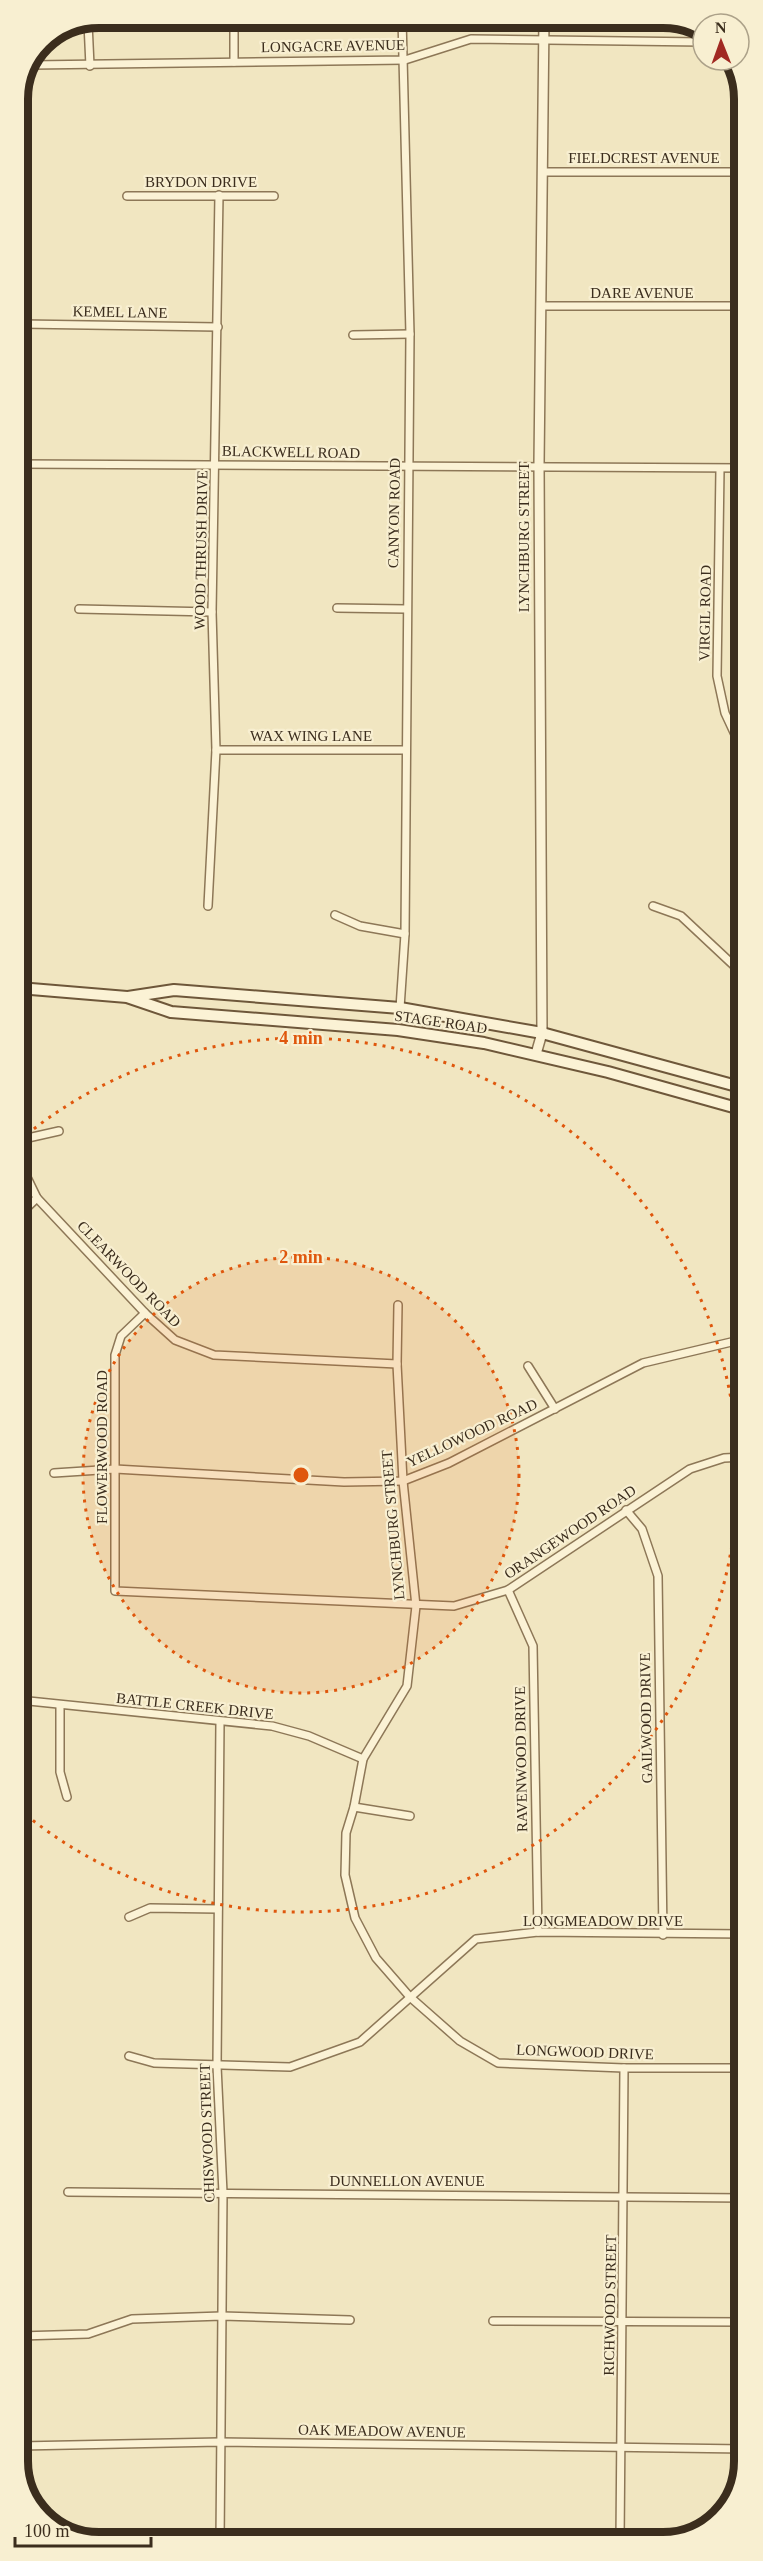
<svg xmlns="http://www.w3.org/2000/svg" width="763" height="2561" font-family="Georgia,serif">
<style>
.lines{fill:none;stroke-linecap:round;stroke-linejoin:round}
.minor-casing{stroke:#8d7757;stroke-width:10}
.tertiary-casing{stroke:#8d7757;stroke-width:12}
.secondary-casing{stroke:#6e573a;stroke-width:14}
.minor{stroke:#fbf2d5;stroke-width:7}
.tertiary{stroke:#fbf2d5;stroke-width:9}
.secondary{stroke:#fbf2d5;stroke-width:10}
.ring{fill:none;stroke:#df570d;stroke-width:3;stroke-dasharray:3 6}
.labels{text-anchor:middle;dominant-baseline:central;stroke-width:4.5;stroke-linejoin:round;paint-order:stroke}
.street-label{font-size:15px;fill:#3b2d1d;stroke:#f8efd1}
.rim{fill:none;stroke:#3b2d1d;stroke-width:8}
.centre{fill:#df570d;stroke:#f8efd1;stroke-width:3}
.ring-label{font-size:18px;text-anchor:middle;font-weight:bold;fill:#df570d;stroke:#f8efd1;stroke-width:4.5;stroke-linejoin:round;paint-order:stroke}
</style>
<rect width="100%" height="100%" fill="#f1e6c1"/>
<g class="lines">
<defs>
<g id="minor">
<polyline points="88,23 90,66"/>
<polyline points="234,62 234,18"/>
<polyline points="32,65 405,60 471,39 703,42"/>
<polyline points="544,172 743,172"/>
<polyline points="127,196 274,196"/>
<polyline points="541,306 744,306"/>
<polyline points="22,324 218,327"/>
<polyline points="353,335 410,334"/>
<polyline points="18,464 744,468"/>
<polyline points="720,469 717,676 725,713 744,754"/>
<polyline points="337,608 406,609"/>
<polyline points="79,609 212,612"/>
<polyline points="216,750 405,750"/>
<polyline points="208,906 216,750 212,612 219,195"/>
<polyline points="653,906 681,916 744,975"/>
<polyline points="335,915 360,926 405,934"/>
<polyline points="400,1008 405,934 410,334 402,18"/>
<polyline points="19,1140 59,1131"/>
<polyline points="19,1161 37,1198 145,1313 175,1340 214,1355 397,1364"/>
<polyline points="19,1215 37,1198"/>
<polyline points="398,1305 397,1364 403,1481 416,1606 407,1686 363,1759 354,1807 346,1833 345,1875 355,1918 376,1958 410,1997 460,2041 498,2063 624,2068 745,2068"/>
<polyline points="145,1313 121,1336 115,1355 115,1591 454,1606 508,1590 690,1469 724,1458 744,1457"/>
<polyline points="528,1366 555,1409"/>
<polyline points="54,1473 115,1469 344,1482 403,1481 449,1463 643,1363 744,1339"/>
<polyline points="626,1510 642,1529 658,1576 663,1935"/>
<polyline points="508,1590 533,1646 538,1932"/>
<polyline points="19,1700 272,1726 309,1736 363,1759"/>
<polyline points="60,1706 60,1772 67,1797"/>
<polyline points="220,1722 217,2066 223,2193 220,2542"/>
<polyline points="354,1807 410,1816"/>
<polyline points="129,1917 150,1908 218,1909"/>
<polyline points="129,2056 154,2063 290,2067 360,2042 476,1939 538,1932 745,1934"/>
<polyline points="68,2192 745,2198"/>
<polyline points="493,2321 745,2322"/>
<polyline points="20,2336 88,2334 132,2319 222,2316 350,2320"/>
<polyline points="20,2446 220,2442 745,2449"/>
<polyline points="620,2542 624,2068"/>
</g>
<polyline id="tertiary" points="536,1054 542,1033 539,465 544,19"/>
<g id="secondary">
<polyline points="19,988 127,997 171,1012 398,1030 484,1043 608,1072 744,1110"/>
<polyline points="128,997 174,990 400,1008 542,1033 744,1088"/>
</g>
</defs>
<!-- minor casing -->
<use href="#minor" class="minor-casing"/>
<!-- tertiary casing -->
<use href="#tertiary" class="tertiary-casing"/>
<!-- secondary casing -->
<use href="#secondary" class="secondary-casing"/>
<!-- minor -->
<use href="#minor" class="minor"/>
<!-- tertiary -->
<use href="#tertiary" class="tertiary"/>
<!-- secondary -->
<use href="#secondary" class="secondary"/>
</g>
<!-- distance rings -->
<circle cx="301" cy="1475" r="218" fill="#df570d" fill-opacity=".12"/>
<g class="ring">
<circle cx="301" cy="1475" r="218"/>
<path d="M20 1140A437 437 0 1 1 20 1810"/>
</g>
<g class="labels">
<!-- street labels -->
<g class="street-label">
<text transform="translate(333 46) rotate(-1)">LONGACRE AVENUE</text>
<text x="644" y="158">FIELDCREST AVENUE</text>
<text x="201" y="182">BRYDON DRIVE</text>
<text x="642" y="293">DARE AVENUE</text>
<text transform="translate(120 312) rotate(1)">KEMEL LANE</text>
<text transform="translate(291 452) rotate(1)">BLACKWELL ROAD</text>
<text transform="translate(394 513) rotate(-89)">CANYON ROAD</text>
<text transform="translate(524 537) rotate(-90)">LYNCHBURG STREET</text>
<text transform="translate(201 550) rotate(-89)">WOOD THRUSH DRIVE</text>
<text transform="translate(705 613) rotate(-89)">VIRGIL ROAD</text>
<text x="311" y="736">WAX WING LANE</text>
<text transform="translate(441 1022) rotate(8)">STAGE ROAD</text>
<text transform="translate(129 1274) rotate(46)">CLEARWOOD ROAD</text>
<text transform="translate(472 1433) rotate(-25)">YELLOWOOD ROAD</text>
<text transform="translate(102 1447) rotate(-90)">FLOWERWOOD ROAD</text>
<text transform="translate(393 1525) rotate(-95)">LYNCHBURG STREET</text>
<text transform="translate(570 1532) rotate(-34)">ORANGEWOOD ROAD</text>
<text transform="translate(195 1706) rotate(6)">BATTLE CREEK DRIVE</text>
<text transform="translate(646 1718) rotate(-91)">GAILWOOD DRIVE</text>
<text transform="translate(521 1759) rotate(-91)">RAVENWOOD DRIVE</text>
<text x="603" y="1921">LONGMEADOW DRIVE</text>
<text transform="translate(585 2052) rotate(2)">LONGWOOD DRIVE</text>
<text transform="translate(207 2133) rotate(-92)">CHISWOOD STREET</text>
<text x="407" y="2181">DUNNELLON AVENUE</text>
<text transform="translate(610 2305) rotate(-89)">RICHWOOD STREET</text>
<text transform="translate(382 2431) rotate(1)">OAK MEADOW AVENUE</text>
</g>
</g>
<!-- crop -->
<path d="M0 0H763V2561H0ZM99 28H663A71 71 0 0 1 734 99V2461A71 71 0 0 1 663 2532H99A71 71 0 0 1 28 2461V99A71 71 0 0 1 99 28Z" fill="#f8efd1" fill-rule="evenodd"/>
<path class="rim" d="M99 28H663A71 71 0 0 1 734 99V2461A71 71 0 0 1 663 2532H99A71 71 0 0 1 28 2461V99A71 71 0 0 1 99 28Z"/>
<circle cx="301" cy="1475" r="9" class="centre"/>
<g class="ring-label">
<text x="301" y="1044">4 min</text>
<text x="301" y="1263">2 min</text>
</g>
<!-- north arrow -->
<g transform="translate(721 42) rotate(359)"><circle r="28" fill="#f8efd1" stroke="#aca189" stroke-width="1.5"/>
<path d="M0-4.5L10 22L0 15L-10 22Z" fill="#a12922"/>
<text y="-9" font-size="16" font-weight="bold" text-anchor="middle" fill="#3b2d1d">N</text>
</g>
<!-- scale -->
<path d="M15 2537v9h136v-9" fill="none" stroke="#3b2d1d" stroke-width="3"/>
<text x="24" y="2537" font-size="18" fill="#3b2d1d" stroke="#f8efd1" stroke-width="4.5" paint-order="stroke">100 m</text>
</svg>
